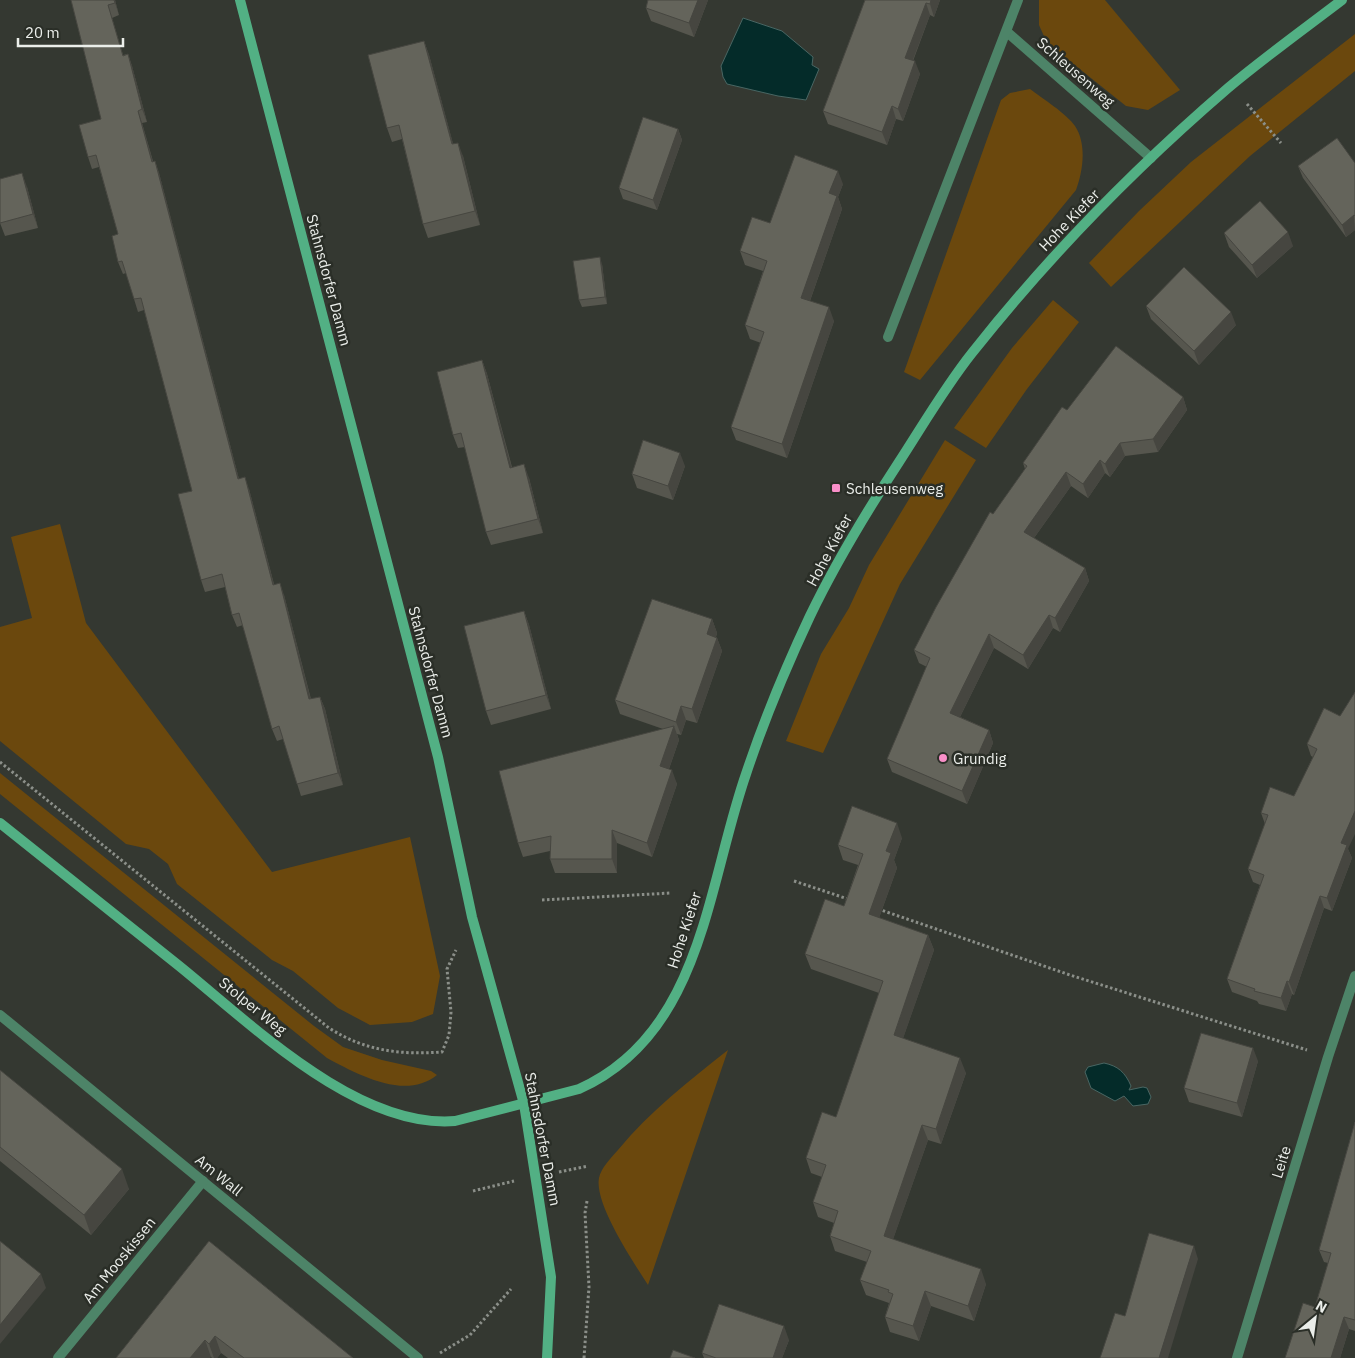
<svg xmlns="http://www.w3.org/2000/svg" width="1355" height="1358" font-family="'IBM Plex Sans',sans-serif">
<style>
.green{fill:#6b480d}
.water{fill:#042b29;stroke:#496663}
.lines{fill:none;stroke-linecap:round;stroke-linejoin:round}
.path{stroke:#8b8f89;stroke-width:3;stroke-dasharray:2.5 2.5;stroke-linecap:butt}
.street{stroke:#4d8468;stroke-width:10}
.secondary{stroke:#52b084;stroke-width:10}
.wall{fill:#56564e}
.shaded-wall{fill:#464640}
.building{fill:#64645b;stroke:#464640}
.poi-dot{fill:#f98fc8;stroke:#2a2e27;stroke-width:2}
.labels{text-anchor:middle;dominant-baseline:central;stroke-width:5;stroke-linejoin:round;paint-order:stroke}
.street-label{font-size:15px;fill:#ebeeea;stroke:#2a2e27}
.poi-label{font-size:15px;fill:#ebeeea;stroke:#2a2e27;text-anchor:start}
</style>
<rect width="100%" height="100%" fill="#343831"/>
<!-- green -->
<g class="green">
<polygon points="1039,0 1105,0 1180,90 1148,110 1126,106 1047,43 1039,25"/>
<polygon points="1355,34 1355,71 1250,156 1111,287 1089,263 1139,211 1191,162"/>
<path d="M1030,89C1042,98 1067,114 1075,126C1087,144 1083,171 1076,190L920,380L904,372L1001,100L1010,93Z"/>
<polygon points="1053,300 1079,322 1027,389 986,448 954,428 1012,348"/>
<polygon points="945,440 976,460 900,584 823,753 786,741 821,654 849,608 869,565"/>
<polygon points="60,524 86,623 272,872 410,837 440,976 433,1014 412,1022 370,1025 338,1008 293,971 272,960 177,884 168,864 149,849 126,844 0,741 0,627 32,618 11,537"/>
<path d="M0,773L314,1026L343,1047L382,1060L431,1071L437,1075C405,1101 357,1074 327,1058L0,794Z"/>
<path d="M728,1050L648,1285C634,1263 594,1204 599,1178C601,1168 611,1158 618,1150C650,1111 689,1081 728,1050Z"/>
</g>
<!-- water -->
<g class="water">
<polygon points="743,18 782,31 813,57 812,65 819,69 806,100 778,96 727,84 723,77 721,66"/>
<path d="M1104,1063C1118,1066 1125,1072 1131,1086L1129,1090L1143,1087L1147,1088L1151,1097L1148,1104L1133,1106L1124,1096L1115,1101L1091,1088L1085,1072L1088,1067Z"/>
</g>
<g class="lines">
<!-- path -->
<g class="path">
<polyline points="1247,104 1281,143"/>
<path d="M0,762L329,1028C365,1051 400,1055 442,1052L449,1035L451,1012L447,969L456,950"/>
<polyline points="794,881 848,899"/>
<polyline points="542,900 671,893"/>
<polyline points="878,909 1070,975 1307,1050"/>
<polyline points="559,1172 588,1166"/>
<polyline points="473,1191 514,1181"/>
<polyline points="440,1353 470,1335 511,1289"/>
<polyline points="584,1358 589,1287 585,1213 587,1201"/>
</g>
<!-- street -->
<g class="street">
<polyline points="1007,32 1151,158"/>
<polyline points="888,337 1018,0"/>
<polyline points="0,1015 418,1358"/>
<polyline points="58,1358 203,1181"/>
<polyline points="1237,1358 1328,1057 1355,976"/>
</g>
<!-- secondary -->
<g class="secondary">
<polyline points="240,0 438,757 472,917 524,1104 551,1277 547,1358"/>
<path d="M0,823C59,870 118,917 178,965C250,1023 357,1129 455,1121L579,1089C702,1034 707,886 746,774C764,720 786,667 810,616C836,562 867,511 899,462C923,425 945,387 972,353C1048,257 1135,168 1228,88C1265,57 1304,29 1342,0"/>
</g>
</g>
<!-- wall -->
<g class="wall">
<polygon points="71,0 115,0 119,15 112,18 123,55 128,54 132,66 147,122 142,123 153,161 155,161 159,173 239,479 249,489 274,584 284,595 311,699 320,697 325,709 343,785 301,796 283,739 277,741 272,729 243,625 237,627 232,615 225,587 205,592 201,580 192,491 144,310 138,312 126,273 123,274 118,262 118,234 99,167 92,169 88,157 101,119"/>
<polygon points="648,0 708,0 694,37 651,21 646,8"/>
<polygon points="865,0 940,0 934,17 930,15 913,61 920,74 903,121 896,119 887,145 828,124 823,111"/>
<polygon points="424,41 429,55 453,144 463,156 480,225 428,238 423,224 402,139 392,142 387,128"/>
<polygon points="678,129 682,140 657,210 623,199 619,188"/>
<polygon points="1355,163 1355,230 1346,237 1303,178 1298,166"/>
<polygon points="843,184 838,197 842,209 810,301 834,321 787,458 736,440 731,427 761,343 750,339 745,325 763,271 745,265 740,251 770,223"/>
<polygon points="27,187 38,228 5,236 0,223"/>
<polygon points="1224,233 1293,246 1257,278 1229,247"/>
<polygon points="602,264 607,304 582,307 579,300"/>
<polygon points="1146,306 1236,325 1199,365 1151,319"/>
<polygon points="482,360 487,374 512,467 529,478 543,533 491,545 486,532 465,447 458,448 453,435"/>
<polygon points="1183,397 1187,410 1158,452 1125,456 1110,477 1105,473 1088,498 1071,486 1034,538 1085,568 1089,581 1060,632 1053,628 1028,669 994,648 960,717 989,730 993,743 967,804 892,772 887,759 927,667 919,663 914,650 993,514 1025,469 1023,463 1067,410"/>
<polygon points="685,466 673,500 637,488 632,474"/>
<polygon points="524,611 529,625 551,709 491,725 486,711"/>
<polygon points="712,619 717,633 716,637 717,638 722,651 697,723 686,720 681,735 677,734 679,740 669,769 677,784 652,857 617,843 617,873 555,873 550,859 550,851 523,857 518,843 663,729 620,714 615,700"/>
<polygon points="1324,708 1348,849 1352,858 1332,911 1324,908 1294,995 1292,994 1286,1011 1259,1004 1257,1001 1232,992 1227,979 1260,885 1253,882 1248,869 1265,824 1261,813 1294,796 1313,757 1311,756 1307,744"/>
<polygon points="902,838 894,860 897,868 879,918 928,935 934,950 903,1038 966,1073 941,1144 928,1140 893,1239 986,1284 974,1321 931,1306 919,1341 890,1332 885,1317 889,1303 866,1295 860,1280 867,1262 835,1251 830,1236 834,1223 818,1217 813,1202 822,1177 811,1173 806,1158 836,1117 879,993 811,969 805,954 844,906 858,865 843,860 838,845"/>
<polygon points="1258,1061 1242,1117 1189,1102 1184,1088"/>
<polygon points="0,1070 129,1189 91,1235 0,1161"/>
<polygon points="1355,1122 1355,1331 1349,1329 1340,1358 1285,1358 1315,1307 1328,1263 1324,1262 1319,1250"/>
<polygon points="209,1241 353,1358 228,1358 221,1353 217,1358 212,1358 211,1357 116,1358"/>
<polygon points="789,1340 782,1358 704,1358 702,1353"/>
</g>
<!-- shaded-wall -->
<g class="shaded-wall">
<polygon points="114,0 115,0 119,15"/>
<polygon points="698,0 708,0 694,37 689,23"/>
<polygon points="931,0 940,0 934,17 930,4"/>
<polygon points="926,3 930,15 909,70 905,58"/>
<polygon points="424,41 429,55 457,158 452,144"/>
<polygon points="128,54 132,66 147,122 142,109"/>
<polygon points="915,61 920,74 903,121 898,109"/>
<polygon points="892,106 896,119 887,145 882,132"/>
<polygon points="138,111 142,123 156,174 152,162"/>
<polygon points="678,129 682,140 657,210 653,200"/>
<polygon points="458,143 463,156 480,225 475,211"/>
<polygon points="155,161 159,173 242,491 238,479"/>
<polygon points="838,171 843,184 838,197 842,209 806,312 801,298 829,193"/>
<polygon points="22,173 27,187 38,228 33,214"/>
<polygon points="1354,215 1355,230 1346,237 1342,225"/>
<polygon points="1288,232 1293,246 1257,278 1252,265"/>
<polygon points="600,257 602,264 607,304 605,297"/>
<polygon points="829,307 834,321 787,458 782,444"/>
<polygon points="1231,312 1236,325 1199,365 1194,351"/>
<polygon points="482,360 487,374 515,481 510,468"/>
<polygon points="1183,397 1187,410 1158,452 1153,439"/>
<polygon points="1120,443 1125,456 1110,477 1105,464"/>
<polygon points="680,453 685,466 673,500 668,486"/>
<polygon points="1100,460 1105,473 1088,498 1083,484"/>
<polygon points="524,464 529,478 543,533 538,519"/>
<polygon points="1066,472 1071,486 1029,545 1024,532"/>
<polygon points="245,477 249,489 277,597 273,585"/>
<polygon points="1085,568 1089,581 1060,632 1055,618"/>
<polygon points="280,583 284,595 314,712 309,699"/>
<polygon points="524,611 529,625 551,709 546,695"/>
<polygon points="1049,615 1053,628 1028,669 1023,655"/>
<polygon points="712,619 717,633 712,648 707,634"/>
<polygon points="989,634 994,648 955,727 950,713"/>
<polygon points="717,638 722,651 697,723 692,709"/>
<polygon points="320,697 325,709 343,785 338,773"/>
<polygon points="681,706 686,720 681,735 676,722"/>
<polygon points="674,726 679,740 665,780 660,766"/>
<polygon points="989,730 993,743 967,804 962,791"/>
<polygon points="672,770 677,784 652,857 647,843"/>
<polygon points="1355,811 1355,834 1348,849 1352,858 1332,911 1327,898 1341,843"/>
<polygon points="897,823 902,838 894,860 897,868 875,929 869,914 886,851"/>
<polygon points="612,830 617,843 617,873 612,859"/>
<polygon points="1320,896 1324,908 1294,995 1289,982"/>
<polygon points="928,935 934,950 899,1050 894,1035"/>
<polygon points="1287,981 1292,994 1286,1011 1281,998"/>
<polygon points="1253,1048 1258,1061 1242,1117 1237,1103"/>
<polygon points="960,1058 966,1073 941,1144 936,1129"/>
<polygon points="922,1125 928,1140 889,1251 884,1236"/>
<polygon points="122,1169 129,1189 91,1235 84,1215"/>
<polygon points="1194,1246 1198,1259 1168,1358 1159,1358"/>
<polygon points="981,1269 986,1284 974,1321 968,1306"/>
<polygon points="41,1274 46,1288 0,1344 0,1325"/>
<polygon points="925,1291 931,1306 919,1341 913,1326"/>
<polygon points="1344,1317 1349,1329 1340,1358 1331,1358"/>
<polygon points="784,1326 789,1340 782,1358 773,1358"/>
<polygon points="215,1336 221,1353 217,1358 214,1358 209,1344"/>
<polygon points="205,1340 211,1357 210,1358 190,1358"/>
</g>
<!-- building -->
<g class="building">
<polygon points="71,0 114,0 115,3 108,5 123,56 128,54 142,109 138,111 152,162 155,161 238,479 245,477 273,585 280,583 309,699 320,697 338,773 297,784 279,726 272,729 239,613 232,615 222,574 201,580 178,494 192,491 141,298 134,299 122,261 118,262 112,236 118,234 96,155 88,157 79,125 101,119"/>
<polygon points="648,0 698,0 689,23 646,8"/>
<polygon points="865,0 931,0 930,4 926,3 905,58 915,61 898,109 892,106 882,132 823,111"/>
<polygon points="424,41 452,144 458,143 475,211 423,224 399,125 387,128 368,55"/>
<polygon points="643,117 678,129 653,200 619,188"/>
<polygon points="1337,138 1355,163 1355,216 1354,215 1342,225 1298,166"/>
<polygon points="795,155 838,171 829,193 837,196 801,298 829,307 782,444 731,427 764,332 745,325 767,261 740,251 752,217 770,223"/>
<polygon points="22,173 33,214 0,223 0,179"/>
<polygon points="1260,201 1288,232 1252,265 1224,233"/>
<polygon points="600,257 605,297 579,300 573,261"/>
<polygon points="1184,267 1231,312 1194,351 1146,306"/>
<polygon points="1116,346 1183,397 1153,439 1120,443 1105,464 1100,460 1083,484 1066,472 1024,532 1085,568 1055,618 1049,615 1023,655 989,634 950,713 989,730 962,791 887,759 930,658 914,650 936,607 990,512 993,514 1027,466 1023,463 1062,407 1067,410"/>
<polygon points="482,360 510,468 524,464 538,519 486,532 461,433 453,435 437,372"/>
<polygon points="643,440 680,453 668,486 632,474"/>
<polygon points="652,599 712,619 707,634 717,638 692,709 681,706 676,722 615,700"/>
<polygon points="524,611 546,695 486,711 464,626"/>
<polygon points="1355,692 1355,811 1341,843 1347,845 1327,898 1320,896 1289,982 1287,981 1281,998 1254,991 1255,989 1227,979 1264,875 1248,869 1268,815 1261,813 1270,787 1294,796 1317,749 1307,744 1324,708 1340,716"/>
<polygon points="674,726 660,766 672,770 647,843 612,830 612,859 550,859 551,836 518,843 499,771"/>
<polygon points="852,806 897,823 886,851 891,853 869,914 928,935 894,1035 960,1058 936,1129 922,1125 884,1236 981,1269 968,1306 925,1291 913,1326 885,1317 893,1294 888,1292 889,1290 860,1280 871,1251 830,1236 838,1211 813,1202 826,1165 806,1158 822,1112 836,1117 883,981 805,954 825,899 844,906 863,854 838,845"/>
<polygon points="1201,1033 1253,1048 1237,1103 1184,1088"/>
<polygon points="0,1070 122,1169 84,1215 0,1147"/>
<polygon points="1355,1122 1355,1320 1344,1317 1331,1358 1285,1358 1303,1303 1315,1307 1331,1253 1319,1250"/>
<polygon points="1149,1233 1194,1246 1159,1358 1100,1358 1115,1313 1125,1316"/>
<polygon points="0,1241 41,1274 0,1325"/>
<polygon points="209,1241 353,1358 244,1358 215,1336 209,1344 205,1340 190,1358 116,1358"/>
<polygon points="719,1304 784,1326 773,1358 716,1358 702,1353"/>
<polygon points="673,1350 695,1358 670,1358"/>
</g>
<!-- markers -->
<g class="poi-dot">
<rect x="831" y="483" width="10" height="10" rx="2.5"/>
<circle cx="943" cy="758" r="5"/>
</g>
<g class="labels">
<!-- street labels -->
<g class="street-label">
<text transform="translate(1076 72) rotate(41)">Schleusenweg</text>
<text transform="translate(1069 220) rotate(-46)">Hohe Kiefer</text>
<text transform="translate(329 280) rotate(75)">Stahnsdorfer Damm</text>
<text transform="translate(829 550) rotate(-62)">Hohe Kiefer</text>
<text transform="translate(431 672) rotate(75)">Stahnsdorfer Damm</text>
<text transform="translate(684 930) rotate(-72)">Hohe Kiefer</text>
<text transform="translate(253 1006) rotate(39)">Stolper Weg</text>
<text transform="translate(543 1139) rotate(79)">Stahnsdorfer Damm</text>
<text transform="translate(1281 1162) rotate(-73)">Leite</text>
<text transform="translate(219 1175) rotate(39)">Am Wall</text>
<text transform="translate(119 1260) rotate(-51)">Am Mooskissen</text>
</g>
<!-- poi labels -->
<g class="poi-label">
<text x="846" y="488">Schleusenweg</text>
<text x="953" y="758">Grundig</text>
</g>
</g>
<!-- north arrow -->
<g transform="translate(1315 1318) rotate(29)" stroke="#2a2e27" stroke-width="4" paint-order="stroke">
<path d="M0-4L9 19L0 12L-9 19Z" fill="#ebeeea"/>
<text y="-8" font-size="14" font-weight="bold" text-anchor="middle" fill="#ebeeea">N</text>
</g>
<!-- scale -->
<path d="M18 38v8h105v-8" fill="none" stroke="#ebeeea" stroke-width="2.5"/>
<text x="25" y="38" font-size="15" fill="#ebeeea" stroke="#2a2e27" stroke-width="4" paint-order="stroke">20 m</text>
</svg>
